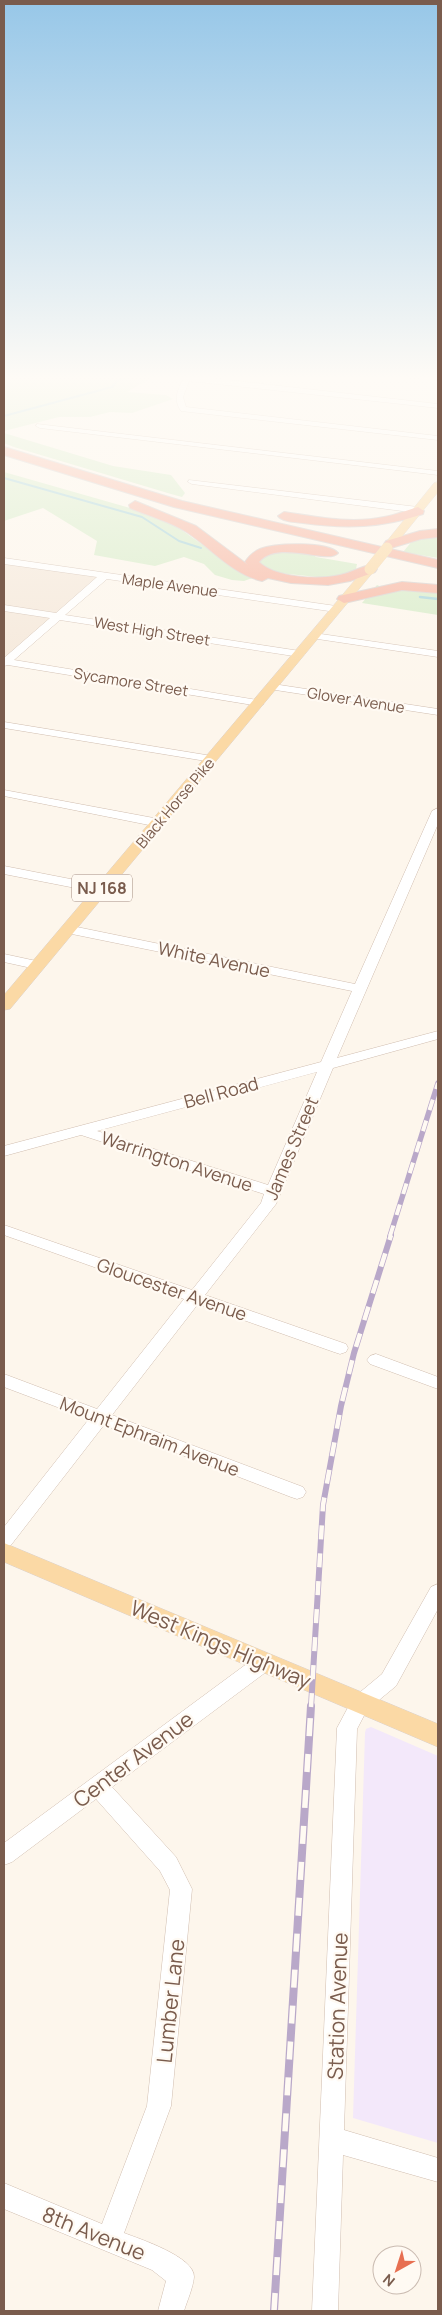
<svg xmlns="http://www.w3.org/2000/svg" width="442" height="2315" font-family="Manrope,sans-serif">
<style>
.residential{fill:#f5e8da}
.education{fill:#f3e8fa}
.green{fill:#d8ecc9}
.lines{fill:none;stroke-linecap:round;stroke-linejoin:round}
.stream-far1{stroke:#a5d3da;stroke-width:2}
.stream{stroke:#a5d3da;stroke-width:2.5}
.minor-casing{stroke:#d1beb0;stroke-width:1}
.major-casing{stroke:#dad1cd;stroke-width:1}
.highway-casing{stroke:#dad1cd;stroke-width:2}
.minor{fill:#fff;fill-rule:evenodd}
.major{fill:#fbd9a5;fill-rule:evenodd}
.highway{fill:#f7b7a3;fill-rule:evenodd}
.rail-far2-casing{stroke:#b9a8c9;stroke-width:5.5}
.rail-far1-casing{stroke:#b9a8c9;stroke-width:6}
.rail-casing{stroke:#b9a8c9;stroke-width:8}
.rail-far2{stroke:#fffaf3;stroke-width:4;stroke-dasharray:11;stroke-linecap:butt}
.rail-far1{stroke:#fffaf3;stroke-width:4.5;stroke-dasharray:14;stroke-linecap:butt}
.rail{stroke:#fffaf3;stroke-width:5.5;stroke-dasharray:18;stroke-linecap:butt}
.major-bridge-casing{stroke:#dad1cd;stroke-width:11;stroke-linecap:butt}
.major-bridge{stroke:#fbd9a5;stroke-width:11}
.labels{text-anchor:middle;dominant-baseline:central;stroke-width:4.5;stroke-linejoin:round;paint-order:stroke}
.far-street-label{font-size:15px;fill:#7a5c4d;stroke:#fffaf3}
.shield{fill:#fffaf3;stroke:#a28b7f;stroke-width:1}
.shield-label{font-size:16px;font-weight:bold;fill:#7a5c4d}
.street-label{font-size:18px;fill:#7a5c4d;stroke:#fffaf3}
.near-street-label{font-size:21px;fill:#7a5c4d;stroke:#fffaf3}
</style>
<rect width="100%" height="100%" fill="#fdf6ec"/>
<!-- residential -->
<polygon class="residential" points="4,561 104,576 4,664"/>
<!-- education -->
<polygon class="education" points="371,1727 438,1756 438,2143 353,2118 365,1733 366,1729"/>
<!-- green -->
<g class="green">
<polygon points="4,375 156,375 127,392 166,395 173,399 132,413 110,412 90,417 59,417 4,431"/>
<polygon points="4,433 113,466 171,475 185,493 182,497 171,494 14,447 4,443"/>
<polygon points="4,472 165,518 225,561 261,566 259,558 271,551 310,552 316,557 357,564 356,569 345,575 326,578 270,572 244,581 232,580 215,575 204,564 184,557 155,566 94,555 97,541 43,508 4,521"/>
<polygon points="438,536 438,558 403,552 413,540"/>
<polygon points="377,585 386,589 418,588 438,592 438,615 362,603"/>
</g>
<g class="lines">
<!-- stream-far1 -->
<g class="stream-far1">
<polyline points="4,416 112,387 118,380 142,375"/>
<polyline points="4,478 142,517 179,541 201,548"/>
</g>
<!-- stream -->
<polyline class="stream" points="420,597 438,599"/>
<defs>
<g id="minor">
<path d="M185,375L438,404V408L189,381L183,397L186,407L438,436V440L181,411C172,398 179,388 185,375Z"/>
<polygon points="395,375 438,376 438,380 399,377"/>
<polygon points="37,424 438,471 438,475 40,428 36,426"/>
<polygon points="189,480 418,507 422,510 418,513 192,484 188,482"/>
<polygon points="4,558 336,606 341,609 336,612 107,579 65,615 300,651 305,654 300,657 60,620 14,660 263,701 263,705 259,706 8,665 4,666 4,658 50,618 4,611 4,605 56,613 97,577 4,564"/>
<polygon points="314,633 438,651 438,657 311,638 311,634"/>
<polygon points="273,684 438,709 438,715 269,689 268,687"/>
<polygon points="4,722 212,756 218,759 212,762 4,728"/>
<polygon points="4,790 159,819 165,823 159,827 4,796"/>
<path d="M438,808V824L337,1058L438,1031V1039L333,1068L276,1204L205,1295L346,1344L348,1348L346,1352L340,1354L334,1352L198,1304L112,1415L303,1487L306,1492L303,1497L297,1499L291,1497L104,1425L11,1545L4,1547V1527L89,1419L4,1387V1374L97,1409L184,1299L4,1235V1225L192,1290L261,1203L264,1194L81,1135L4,1156V1146L321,1062L352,991L67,933L61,929L67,925L355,984L432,811ZM317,1072L268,1185L97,1131Z"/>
<polygon points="4,866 101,885 107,889 101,893 4,874"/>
<polygon points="4,954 41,962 43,965 36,969 4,962"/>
<polygon points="376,1354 438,1377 438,1389 370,1364 367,1360 370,1356"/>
<polygon points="438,1584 438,1609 396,1686 367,1710 357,1729 344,2130 438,2158 438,2182 343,2155 338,2311 312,2311 337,1728 353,1698 382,1674 431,1587"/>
<path d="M263,1655L270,1657L273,1663L270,1669L112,1787L176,1857L192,1889L171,2106L124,2233C140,2239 195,2257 194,2277C193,2288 187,2301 184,2311H158L166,2281L152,2270L4,2209V2183L102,2224L147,2106L170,1890L160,1871L96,1799L12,1862L4,1865V1843L256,1657Z"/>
</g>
<g id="major">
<polygon points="438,482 438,492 391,550 383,550 381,548 383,546 434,483"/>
<polygon points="370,566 374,567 376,569 374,571 10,1009 4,1010 4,995 366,567"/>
<polygon points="4,1543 438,1724 438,1747 4,1562"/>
</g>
<g id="highway">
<polygon points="4,447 182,501 438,560 438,568 174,507 4,455"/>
<path d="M135,501L196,526L248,565L245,562C249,556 253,552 260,549C274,543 328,541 338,553C328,565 278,539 259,562C275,578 319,580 340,575C350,573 360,567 370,565L377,569L375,572L350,581L328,585L291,583L268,578L262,581C232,574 212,549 188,533C171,522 149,516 130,508L129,505Z"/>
<path d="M418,507L424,511L423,514C382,528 346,529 303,523C295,522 283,522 278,516L284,512C317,517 351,524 384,517C396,515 407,510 418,507Z"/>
<polygon points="438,529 438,537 421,539 391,548 384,544 386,541 420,531"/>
<polygon points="402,582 438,585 438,593 402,590 344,603 337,599 339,596"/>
</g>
</defs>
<!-- minor casing -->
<use href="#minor" class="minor-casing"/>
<!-- major casing -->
<use href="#major" class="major-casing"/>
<!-- highway casing -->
<use href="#highway" class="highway-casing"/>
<!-- minor -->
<use href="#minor" class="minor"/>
<!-- major -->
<use href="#major" class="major"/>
<!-- highway -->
<use href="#highway" class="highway"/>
<defs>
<polyline id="rail-far2" points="390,1236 438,1083"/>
<polyline id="rail-far1" points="311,1707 323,1505 341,1406 354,1353 391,1235"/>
<polyline id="rail" points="274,2311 311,1706"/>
</defs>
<!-- rail-far2 casing -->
<use href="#rail-far2" class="rail-far2-casing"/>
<!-- rail-far1 casing -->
<use href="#rail-far1" class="rail-far1-casing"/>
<!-- rail casing -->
<use href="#rail" class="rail-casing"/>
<!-- rail-far2 -->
<use href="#rail-far2" class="rail-far2"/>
<!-- rail-far1 -->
<use href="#rail-far1" class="rail-far1"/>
<!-- rail -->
<use href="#rail" class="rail"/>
<defs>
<polyline id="major-bridge" points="370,569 387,548"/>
</defs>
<!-- major-bridge casing -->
<use href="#major-bridge" class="major-bridge-casing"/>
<!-- major-bridge -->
<use href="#major-bridge" class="major-bridge"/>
</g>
<!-- sky -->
<linearGradient id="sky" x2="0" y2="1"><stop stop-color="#97c7e8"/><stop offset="0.54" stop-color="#fefbf6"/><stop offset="1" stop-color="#fefbf6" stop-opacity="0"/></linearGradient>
<rect width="442" height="699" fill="url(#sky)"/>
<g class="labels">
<!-- far-street labels -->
<g class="far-street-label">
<text transform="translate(170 585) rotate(8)">Maple Avenue</text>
<text transform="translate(152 631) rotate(9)">West High Street</text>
<text transform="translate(131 682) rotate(9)">Sycamore Street</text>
<text transform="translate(356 700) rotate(9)">Glover Avenue</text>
<text transform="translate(175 803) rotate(-50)">Black Horse Pike</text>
</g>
<!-- shield labels -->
<rect class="shield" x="72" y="874.5" width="60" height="27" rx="4"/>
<g class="shield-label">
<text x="102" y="888">NJ 168</text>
</g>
<!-- street labels -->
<g class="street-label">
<text transform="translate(214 959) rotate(12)">White Avenue</text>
<text transform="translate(221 1092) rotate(-15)">Bell Road</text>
<text transform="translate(291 1148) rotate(-67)">James Street</text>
<text transform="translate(177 1161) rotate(18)">Warrington Avenue</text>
<text transform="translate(172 1289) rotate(19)">Gloucester Avenue</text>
<text transform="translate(150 1436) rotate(21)">Mount Ephraim Avenue</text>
</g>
<!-- near-street labels -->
<g class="near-street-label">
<text transform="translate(221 1644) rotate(23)">West Kings Highway</text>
<text transform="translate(133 1759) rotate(-37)">Center Avenue</text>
<text transform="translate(170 2001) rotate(-84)">Lumber Lane</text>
<text transform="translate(337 2006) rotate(-88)">Station Avenue</text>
<text transform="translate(94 2233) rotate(22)">8th Avenue</text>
</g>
</g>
<!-- border -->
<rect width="442" height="2315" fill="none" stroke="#7a5c4d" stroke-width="10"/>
<!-- north arrow -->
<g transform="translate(397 2270) rotate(219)"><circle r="24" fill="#fffaf3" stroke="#cabbb1"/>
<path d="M0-4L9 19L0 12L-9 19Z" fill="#e76f51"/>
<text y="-8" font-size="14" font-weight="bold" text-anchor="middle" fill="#7a5c4d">N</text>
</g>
</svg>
